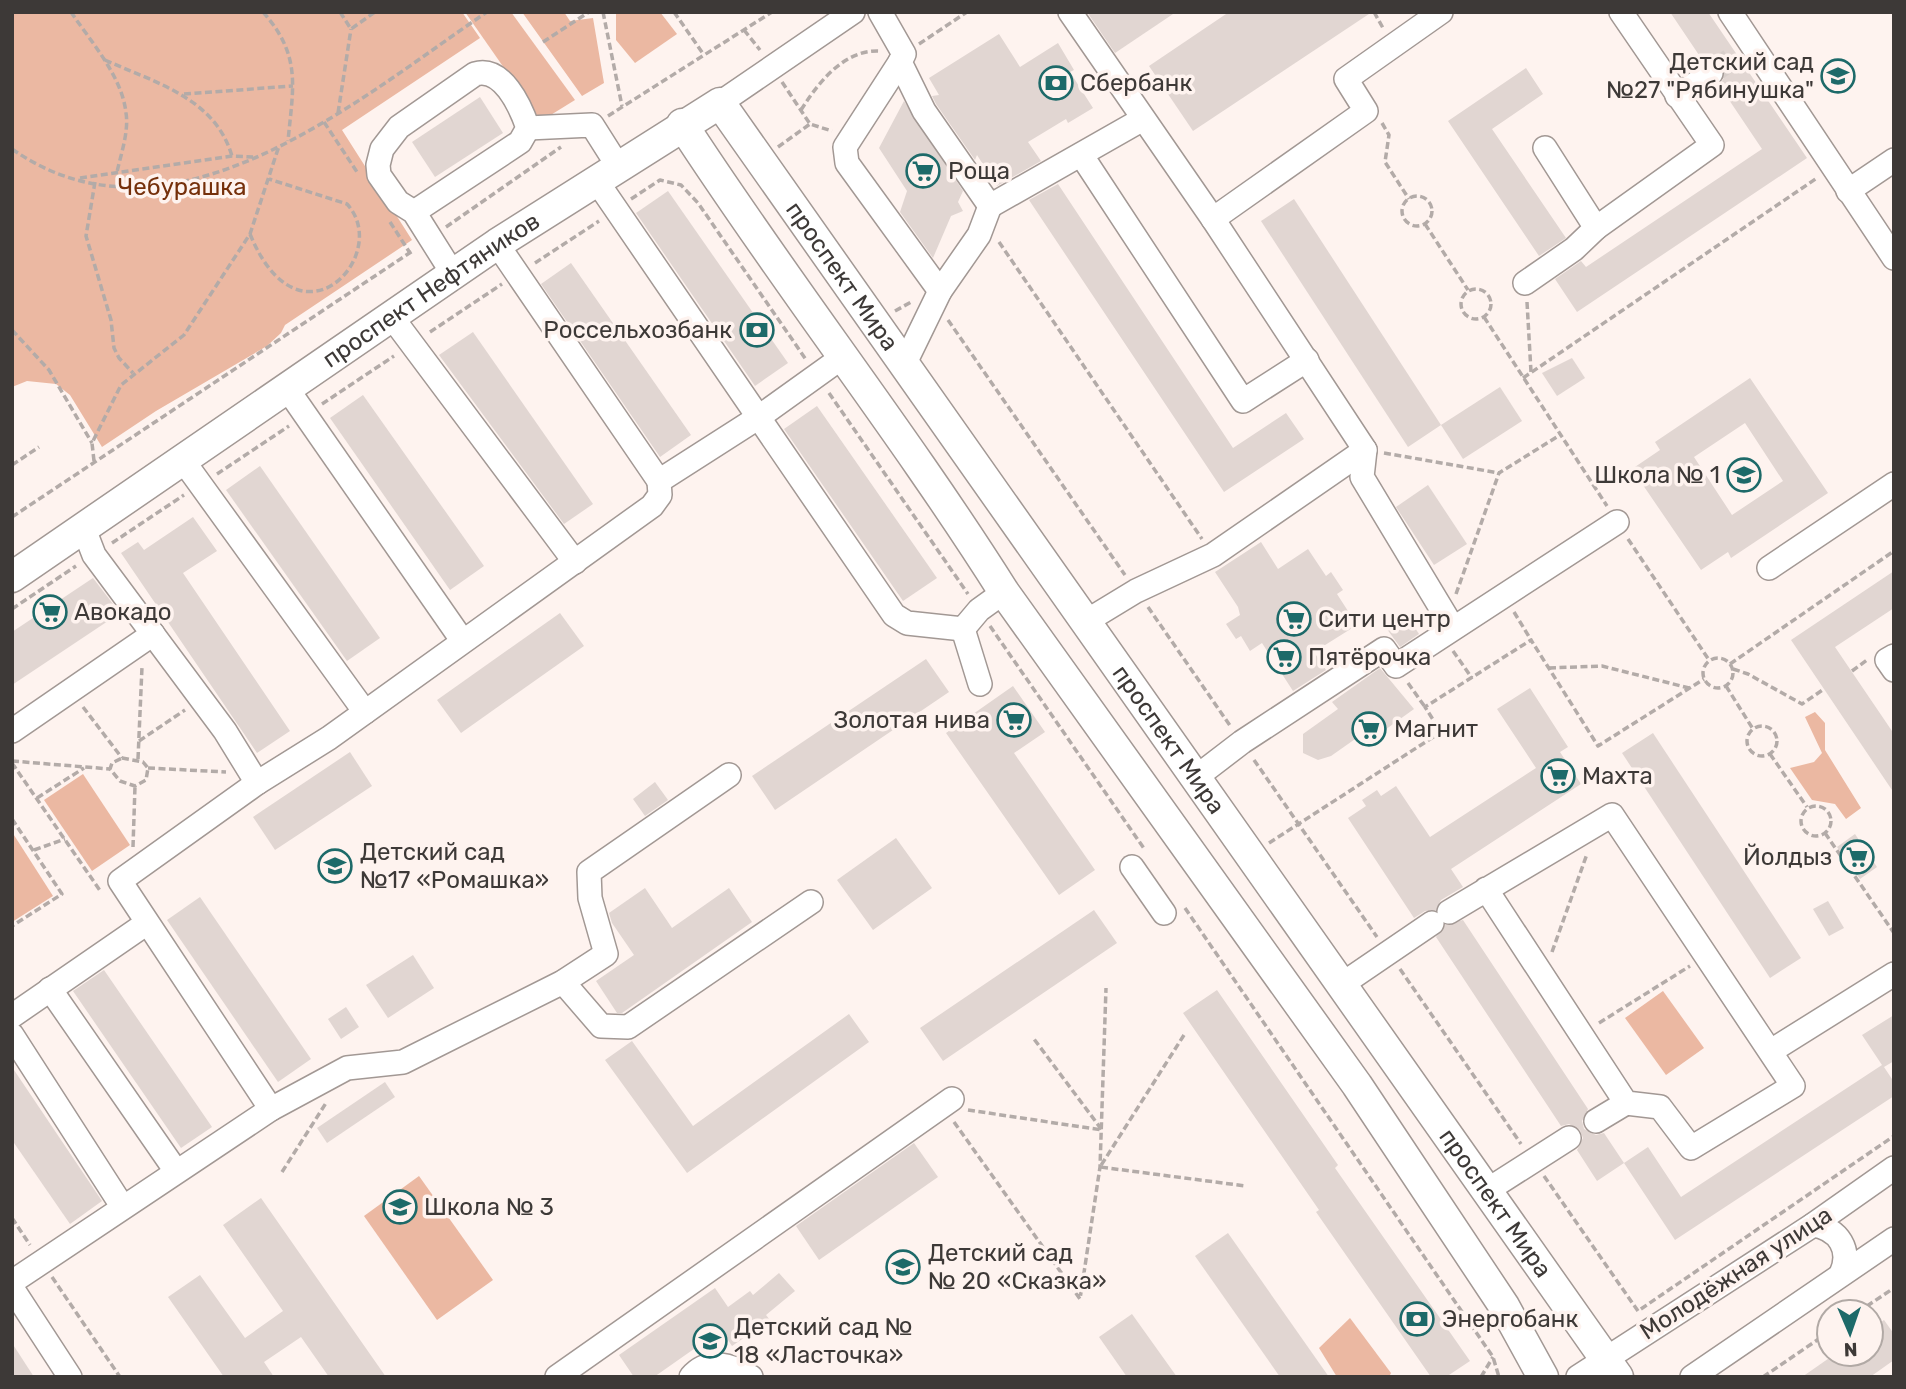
<svg xmlns="http://www.w3.org/2000/svg" width="1906" height="1389" font-family="Rubik,sans-serif">
<style>
.green{fill:#ebb8a2}
.building{fill:#e1d6d2;fill-rule:evenodd}
.lines{fill:none;stroke-linecap:round;stroke-linejoin:round}
.minor-tunnel{stroke:#d7ceca;stroke-width:23;stroke-dasharray:23 11;stroke-linecap:butt}
.minor-casing{stroke:#a29894;stroke-width:26}
.major-casing{stroke:#a29894;stroke-width:33}
.path{stroke:#b3aba8;stroke-width:3.5;stroke-dasharray:7 3.5;stroke-linecap:butt}
.minor{stroke:#fff;stroke-width:23}
.major{stroke:#fff;stroke-width:30}
.labels{text-anchor:middle;dominant-baseline:central;stroke-width:7;stroke-linejoin:round;paint-order:stroke}
.poi-label{font-size:24px;fill:#3d3937;stroke:#fef3ef;text-anchor:start}
.park-label{font-size:24px;fill:#75300b;stroke:#fef3ef}
.street-label{font-size:24px;fill:#3d3937;stroke:#fef3ef}
</style>
<rect width="100%" height="100%" fill="#fef3ef"/>
<!-- green -->
<g class="green">
<polygon points="12,12 462,12 480,38 342,130 412,240 285,325 281,333 267,346 156,411 102,447 70,395 56,384 27,381 12,387"/>
<polygon points="465,12 511,12 575,100 541,121"/>
<polygon points="522,12 564,12 570,21 593,18 604,83 582,96"/>
<polygon points="616,12 660,12 677,34 635,63 616,40"/>
<polygon points="1815,712 1825,723 1825,750 1861,808 1846,819 1835,804 1812,800 1790,768 1814,762 1822,753 1805,717"/>
<polygon points="83,774 130,845 92,871 44,800"/>
<polygon points="12,832 53,896 12,922"/>
<polygon points="1663,991 1704,1048 1666,1075 1625,1018"/>
<polygon points="419,1176 493,1280 437,1320 364,1216"/>
<polygon points="1350,1318 1391,1373 1389,1377 1337,1377 1319,1348"/>
</g>
<!-- building -->
<g class="building">
<polygon points="1087,12 1176,12 1115,53"/>
<polygon points="1229,12 1372,12 1193,131 1149,66"/>
<polygon points="1670,12 1708,12 1807,158 1577,312 1555,279 1581,261 1586,267 1762,149 1719,85 1724,78 1723,66 1716,60 1703,61"/>
<polygon points="999,34 1020,67 1058,43 1074,70 1070,72 1093,108 1068,123 1066,119 1028,142 1041,161 997,186 977,155 975,160 936,104 932,96 939,95 929,78"/>
<polygon points="1526,68 1543,94 1492,129 1566,238 1539,256 1448,121"/>
<polygon points="480,97 503,133 435,177 412,142"/>
<polygon points="904,101 963,191 958,202 963,211 951,216 933,258 900,212 907,191 879,148"/>
<polygon points="1058,184 1233,448 1286,413 1304,439 1224,492 1029,200"/>
<polygon points="668,191 788,363 755,386 636,213"/>
<polygon points="1294,199 1441,425 1408,447 1261,221"/>
<polygon points="571,263 691,435 660,457 541,284"/>
<polygon points="473,332 593,504 564,524 439,355"/>
<polygon points="1572,358 1585,378 1557,396 1542,373"/>
<path d="M1750,378L1828,493L1731,558L1728,552L1701,570L1632,469L1660,450L1655,442ZM1745,423L1783,481L1732,515L1694,457Z"/>
<polygon points="1500,387 1522,421 1463,459 1441,425"/>
<polygon points="363,395 484,566 450,590 330,418"/>
<polygon points="817,406 937,578 903,601 784,429"/>
<polygon points="260,466 380,638 347,661 226,490"/>
<polygon points="1428,485 1467,544 1434,565 1396,507"/>
<polygon points="193,517 217,551 183,573 290,731 257,753 121,553 138,542 144,550"/>
<polygon points="1261,542 1278,569 1308,549 1326,576 1331,572 1343,590 1337,594 1357,625 1314,652 1326,670 1293,691 1262,643 1250,651 1241,636 1236,639 1226,624 1240,615 1238,607 1215,572"/>
<polygon points="1894,571 1894,608 1835,647 1894,734 1894,793 1791,640"/>
<polygon points="93,578 120,613 12,685 12,632"/>
<polygon points="1404,611 1419,634 1400,647 1384,625"/>
<polygon points="560,613 584,646 461,733 437,700"/>
<polygon points="926,659 949,692 775,810 752,776"/>
<polygon points="1380,668 1414,709 1364,745 1358,737 1331,756 1318,760 1303,753 1303,734 1338,709 1332,702"/>
<polygon points="1013,686 1045,732 1014,753 1095,870 1059,895 946,733"/>
<polygon points="1530,688 1568,747 1560,752 1581,784 1451,869 1463,887 1441,900 1436,910 1425,911 1414,918 1348,818 1366,806 1362,800 1377,790 1381,796 1396,786 1430,837 1536,768 1497,709"/>
<polygon points="1653,733 1801,958 1770,978 1622,753"/>
<polygon points="350,752 372,786 275,850 253,817"/>
<polygon points="655,782 668,800 645,816 633,799"/>
<polygon points="1855,834 1877,867 1860,879 1837,847"/>
<polygon points="896,838 932,888 873,930 837,880"/>
<polygon points="645,888 672,928 729,888 752,922 622,1013 617,1013 596,981 634,955 612,923 609,913"/>
<polygon points="200,897 311,1059 278,1082 167,920"/>
<polygon points="1828,901 1844,928 1829,936 1813,909"/>
<polygon points="1094,910 1117,943 943,1061 920,1028"/>
<polygon points="1463,920 1588,1109 1582,1121 1584,1129 1596,1135 1604,1133 1624,1163 1597,1181 1577,1150 1583,1138 1580,1130 1569,1124 1561,1126 1436,937 1445,925"/>
<polygon points="413,955 434,988 388,1018 366,985"/>
<polygon points="104,970 212,1127 181,1148 73,991"/>
<polygon points="1217,990 1338,1165 1335,1168 1470,1361 1446,1377 1431,1377 1316,1212 1319,1210 1183,1013"/>
<polygon points="346,1007 359,1027 341,1039 328,1019"/>
<polygon points="849,1014 869,1042 687,1173 605,1060 632,1041 693,1126"/>
<polygon points="1894,1015 1894,1061 1884,1067 1894,1082 1894,1096 1675,1240 1624,1163 1648,1147 1681,1197 1882,1065 1862,1035"/>
<polygon points="12,1067 102,1201 70,1224 12,1140"/>
<polygon points="385,1082 395,1097 327,1143 317,1128"/>
<polygon points="914,1143 938,1177 819,1260 796,1226"/>
<polygon points="261,1198 386,1377 329,1377 301,1337 264,1362 274,1377 224,1377 168,1297 200,1275 245,1338 283,1311 223,1225"/>
<polygon points="1228,1233 1329,1377 1280,1377 1195,1256"/>
<polygon points="779,1273 795,1291 766,1315 770,1320 732,1346 721,1330 654,1377 634,1377 619,1355 715,1288 728,1307 750,1291 753,1295"/>
<polygon points="1132,1314 1177,1377 1127,1377 1099,1337"/>
<polygon points="1884,1320 1894,1334 1894,1360 1870,1377 1802,1377 1835,1354 1871,1354 1871,1329"/>
<polygon points="12,1343 34,1377 12,1377"/>
</g>
<g class="lines">
<!-- minor-tunnel -->
<polyline class="minor-tunnel" points="1711,73 1737,55"/>
<defs>
<g id="minor">
<polyline points="880,12 904,54 900,62 924,111 990,206 1143,119"/>
<polyline points="1070,12 1213,219 1365,450 1362,477 1453,628"/>
<polyline points="1730,12 1894,258"/>
<polyline points="900,62 845,147 847,163 940,291"/>
<polyline points="1677,96 1711,73"/>
<polyline points="720,103 853,12"/>
<polyline points="528,128 592,125 618,166"/>
<polyline points="1545,148 1596,228 1712,145 1621,12"/>
<polyline points="1082,156 1243,401 1307,360"/>
<polyline points="596,180 894,615 907,623 963,629 979,610 1004,592"/>
<polyline points="1848,191 1894,160"/>
<path d="M414,212L520,142L528,128C520,105 502,66 475,74L399,127L382,149L378,165L379,175L398,202L414,212L453,274"/>
<polyline points="1213,219 1366,111 1346,79 1441,12"/>
<polyline points="497,244 659,481"/>
<polyline points="1525,283 1574,249 1596,228"/>
<polyline points="391,316 575,562"/>
<polyline points="904,365 940,291 979,235 990,206"/>
<polyline points="286,387 462,640"/>
<polyline points="182,459 365,712"/>
<polyline points="84,529 94,555 225,731 257,783"/>
<polyline points="1769,568 1894,484"/>
<polyline points="1085,622 1136,591 1213,555 1365,450"/>
<polyline points="963,629 980,684"/>
<polyline points="1894,656 1887,660 1894,670"/>
<polyline points="12,731 153,634"/>
<polyline points="1195,778 1242,742 1384,649 1396,666 1617,522"/>
<polyline points="1132,867 1164,913"/>
<polyline points="1449,912 1612,815 1793,1086 1691,1148 1660,1107 1626,1103 1486,889"/>
<polyline points="563,982 601,1026 628,1027 811,902"/>
<polyline points="1341,985 1432,923"/>
<polyline points="50,989 176,1171"/>
<polyline points="12,1016 147,923"/>
<polyline points="12,1035 122,1206"/>
<polyline points="1771,1051 1894,974"/>
<polyline points="271,1109 120,881 257,783 329,738 652,506 660,495 659,481 759,417 844,356"/>
<polyline points="1596,1121 1626,1103"/>
<polyline points="1486,1191 1569,1138"/>
<path d="M1813,1225C1839,1229 1852,1250 1841,1274"/>
<polyline points="12,1282 271,1109 347,1068 403,1062 563,982 606,954 590,898 589,872 729,775"/>
<polyline points="12,1288 70,1377"/>
<polyline points="557,1377 952,1099"/>
<path d="M691,1377C708,1357 732,1365 751,1377"/>
<polyline points="1578,1377 1813,1225 1894,1168"/>
<polyline points="1692,1377 1894,1239"/>
</g>
<g id="major">
<path d="M682,124C785,283 903,432 1004,592L1357,1085L1504,1306L1543,1377"/>
<path id="s1" d="M12,577L497,244L720,103L1618,1377"/>
</g>
</defs>
<!-- minor casing -->
<use href="#minor" class="minor-casing"/>
<!-- major casing -->
<use href="#major" class="major-casing"/>
<!-- path -->
<g class="path">
<path d="M71,12C91,42 122,76 126,113C129,131 121,154 117,172"/>
<path d="M263,12C302,56 293,87 288,141"/>
<polyline points="340,12 351,29 375,12"/>
<polyline points="603,12 622,106"/>
<polyline points="674,12 704,55"/>
<polyline points="1374,12 1383,28"/>
<polyline points="744,30 760,50"/>
<polyline points="543,42 589,12"/>
<polyline points="919,44 967,12"/>
<path d="M105,60C156,83 215,98 232,156"/>
<polyline points="782,82 810,124 832,131"/>
<polyline points="184,94 293,86"/>
<path d="M801,110C818,83 844,49 880,51"/>
<polyline points="338,113 351,29"/>
<polyline points="608,116 772,12"/>
<polyline points="324,122 357,172"/>
<polyline points="1382,123 1389,135 1385,162 1409,199"/>
<polyline points="778,147 810,124"/>
<path d="M12,149C172,261 358,99 487,12"/>
<polyline points="80,178 232,156 253,157"/>
<polyline points="95,182 86,236 111,320 114,348 119,358 133,373"/>
<circle cx="1417" cy="211" r="15"/>
<polyline points="631,199 660,180 681,185 698,203 807,361"/>
<polyline points="390,222 410,253"/>
<polyline points="1425,224 1468,290"/>
<polyline points="446,227 561,147"/>
<path d="M250,234C300,356 393,254 347,204L269,179"/>
<polyline points="999,242 1202,539"/>
<polyline points="535,263 599,221"/>
<circle cx="1476" cy="304" r="15"/>
<polyline points="1527,302 1531,372"/>
<polyline points="895,311 913,301"/>
<polyline points="1484,317 1607,506"/>
<polyline points="948,320 1125,575"/>
<polyline points="12,330 49,370 92,443"/>
<polyline points="430,332 502,284"/>
<polyline points="1523,378 1817,178"/>
<polyline points="829,393 968,594"/>
<polyline points="322,404 394,356"/>
<polyline points="1384,453 1499,473"/>
<polyline points="94,461 92,443 121,385 184,335 250,234 279,146"/>
<polyline points="12,465 39,447"/>
<polyline points="217,474 289,426"/>
<polyline points="12,517 414,250"/>
<polyline points="1628,539 1709,660"/>
<polyline points="112,543 184,495"/>
<polyline points="1456,594 1499,473 1560,435"/>
<polyline points="1148,607 1231,727"/>
<polyline points="12,609 76,566"/>
<polyline points="1514,612 1531,640"/>
<polyline points="990,626 1145,850"/>
<polyline points="1453,651 1472,678"/>
<circle cx="1718" cy="673" r="15"/>
<polyline points="1730,664 1894,551"/>
<polyline points="1549,668 1602,666 1689,688"/>
<polyline points="1733,669 1748,674 1802,704 1824,689"/>
<polyline points="1852,671 1867,660"/>
<polyline points="1408,683 1425,707"/>
<polyline points="1726,686 1753,729"/>
<polyline points="83,707 122,758"/>
<circle cx="1762" cy="741" r="15"/>
<polyline points="139,741 185,710"/>
<polyline points="1770,754 1807,807"/>
<polygon points="122,758 143,762 148,768 146,780 135,786 120,781 110,769 112,763"/>
<polyline points="138,759 142,667"/>
<polyline points="1254,760 1377,937"/>
<polyline points="12,761 110,769"/>
<polyline points="12,763 101,892"/>
<polyline points="148,768 226,772"/>
<polyline points="37,798 84,768"/>
<circle cx="1816" cy="821" r="15"/>
<polyline points="12,819 62,894 12,926"/>
<polyline points="1825,833 1894,933"/>
<polyline points="1269,843 1441,732 1425,707 1531,640 1598,746 1704,679"/>
<polyline points="133,847 135,786"/>
<polyline points="34,850 65,839"/>
<polyline points="1185,908 1493,1357 1499,1377"/>
<polyline points="1552,952 1587,854"/>
<polyline points="1400,969 1521,1144"/>
<polyline points="1599,1023 1690,966"/>
<polyline points="1184,1035 1100,1167 1246,1186"/>
<polyline points="968,1110 1102,1130 1034,1039"/>
<polyline points="954,1122 1080,1299 1100,1167 1106,988"/>
<polyline points="282,1172 326,1103"/>
<polyline points="1544,1176 1638,1311 1894,1136"/>
<polyline points="12,1218 30,1245"/>
<polyline points="52,1277 120,1377"/>
<polyline points="1858,1312 1894,1288"/>
<polyline points="1481,1377 1493,1357"/>
<polyline points="1763,1377 1829,1332"/>
</g>
<!-- minor -->
<use href="#minor" class="minor"/>
<!-- major -->
<use href="#major" class="major"/>
</g>
<!-- icons -->
<defs>
<symbol id="school-ring" viewBox="-11 -11 22 22"><circle r="9.5" fill="#fef3ef" stroke="#1d6a69" stroke-width="1.5"/><path d="M0-5L7-2L0 1L-7-2ZM-4 1L0 2.5L4 1V4Q0 6-4 4Z" fill="#1d6a69"/></symbol>
<symbol id="bank-ring" viewBox="-11 -11 22 22"><circle r="9.5" fill="#fef3ef" stroke="#1d6a69" stroke-width="1.5"/><path d="M-6-4H6V4H-6ZM0-2.3a2.3 2.3 0 1 0 0 4.6a2.3 2.3 0 1 0 0-4.6Z" fill="#1d6a69"/></symbol>
<symbol id="supermarket-ring" viewBox="-11 -11 22 22"><circle r="9.5" fill="#fef3ef" stroke="#1d6a69" stroke-width="1.5"/><path d="M-6-5.5h2.5l.6 2H6L4.5 2H-2.5L-4.4-4H-6ZM-1.5 3.2a1.3 1.3 0 1 0 .1 0ZM3 3.2a1.3 1.3 0 1 0 .1 0Z" fill="#1d6a69"/></symbol>
</defs>
<g fill-rule="evenodd">
<use href="#school-ring" x="1819" y="57" width="38" height="38"/>
<use href="#bank-ring" x="1037" y="64" width="38" height="38"/>
<use href="#supermarket-ring" x="904" y="152" width="38" height="38"/>
<use href="#bank-ring" x="738" y="311" width="38" height="38"/>
<use href="#school-ring" x="1725" y="456" width="38" height="38"/>
<use href="#supermarket-ring" x="31" y="593" width="38" height="38"/>
<use href="#supermarket-ring" x="1275" y="600" width="38" height="38"/>
<use href="#supermarket-ring" x="1265" y="638" width="38" height="38"/>
<use href="#supermarket-ring" x="995" y="701" width="38" height="38"/>
<use href="#supermarket-ring" x="1350" y="710" width="38" height="38"/>
<use href="#supermarket-ring" x="1539" y="757" width="38" height="38"/>
<use href="#supermarket-ring" x="1838" y="838" width="38" height="38"/>
<use href="#school-ring" x="316" y="847" width="38" height="38"/>
<use href="#school-ring" x="381" y="1188" width="38" height="38"/>
<use href="#school-ring" x="884" y="1248" width="38" height="38"/>
<use href="#bank-ring" x="1398" y="1300" width="38" height="38"/>
<use href="#school-ring" x="691" y="1322" width="38" height="38"/>
</g>
<g class="labels">
<!-- poi labels -->
<g class="poi-label">
<text x="1814" y="62" text-anchor="end">Детский сад<tspan x="1814" dy="28">№27 "Рябинушка"</tspan></text>
<text x="1080" y="83">Сбербанк</text>
<text x="948" y="171">Роща</text>
<text x="732" y="330" text-anchor="end">Россельхозбанк</text>
<text x="1720" y="475" text-anchor="end">Школа № 1</text>
<text x="74" y="612">Авокадо</text>
<text x="1318" y="619">Сити центр</text>
<text x="1308" y="657">Пятёрочка</text>
<text x="990" y="720" text-anchor="end">Золотая нива</text>
<text x="1394" y="729">Магнит</text>
<text x="1582" y="776">Махта</text>
<text x="360" y="852">Детский сад<tspan x="360" dy="28">№17 «Ромашка»</tspan></text>
<text x="1832" y="857" text-anchor="end">Йолдыз</text>
<text x="424" y="1207">Школа № 3</text>
<text x="928" y="1253">Детский сад<tspan x="928" dy="28">№ 20 «Сказка»</tspan></text>
<text x="1442" y="1319">Энергобанк</text>
<text x="734" y="1327">Детский сад №<tspan x="734" dy="28">18 «Ласточка»</tspan></text>
</g>
<!-- park labels -->
<g class="park-label">
<text x="182" y="187">Чебурашка</text>
</g>
<!-- street labels -->
<g class="street-label">
<text stroke="none"><textPath href="#s1" startOffset="1064">проспект Мира</textPath></text>
<text stroke="none"><textPath href="#s1" startOffset="508">проспект Нефтяников</textPath></text>
<text stroke="none"><textPath href="#s1" startOffset="1631">проспект Мира</textPath></text>
<text stroke="none"><textPath href="#s1" startOffset="2198">проспект Мира</textPath></text>
<text transform="translate(1736 1273) rotate(-33)">Молодёжная улица</text>
</g>
</g>
<!-- border -->
<rect width="1906" height="1389" fill="none" stroke="#3d3937" stroke-width="28"/>
<!-- north arrow -->
<g transform="translate(1850 1333) rotate(178)"><circle r="33" fill="#fef3ef" stroke="#b1a9a5" stroke-width="2"/>
<path d="M0-5L12 26L0 18L-12 26Z" fill="#1d6a69"/>
<text y="-10" font-size="19" font-weight="bold" text-anchor="middle" fill="#3d3937">N</text>
</g>
</svg>
